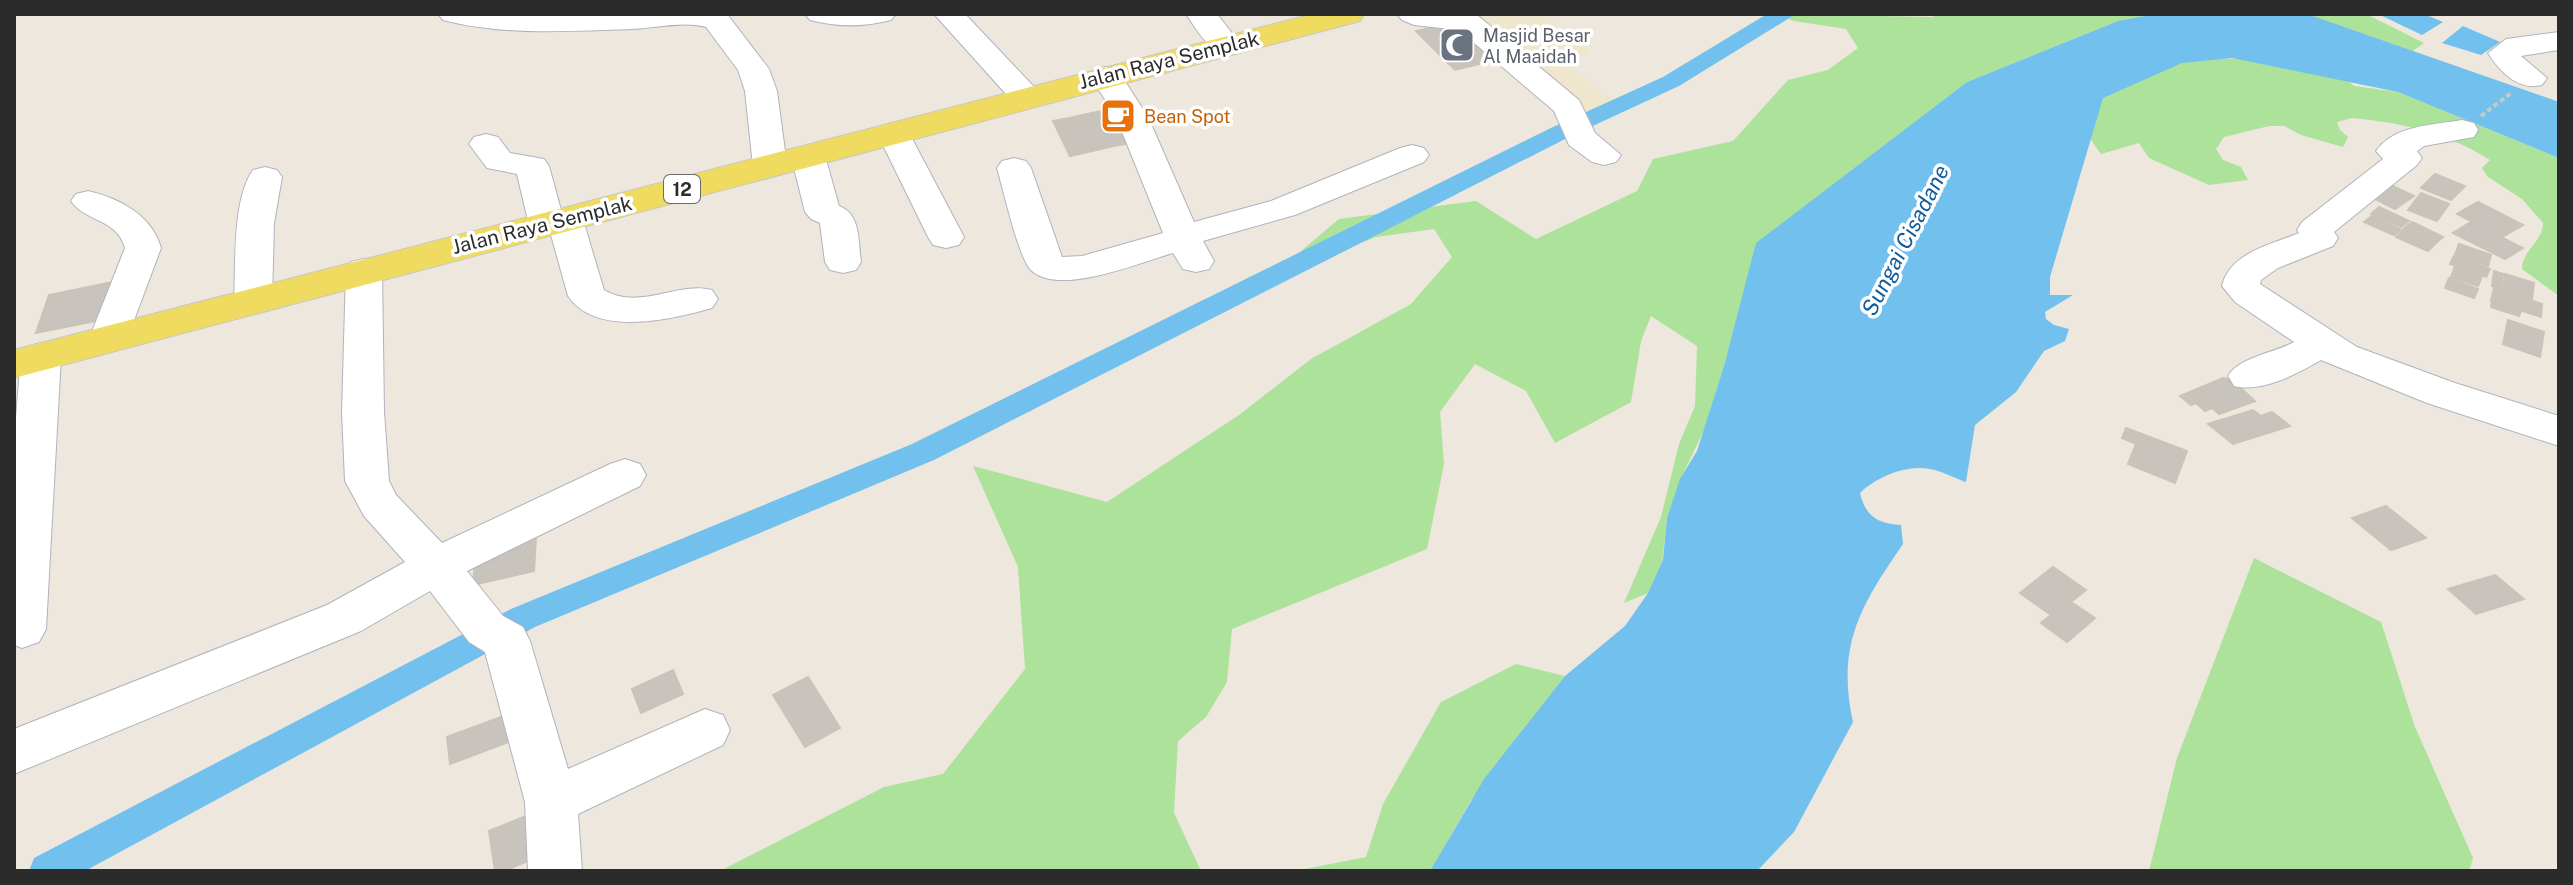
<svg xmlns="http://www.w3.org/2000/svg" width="2573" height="885" font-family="'Public Sans',sans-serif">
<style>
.education{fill:#eee6cd}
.green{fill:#ace29a}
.water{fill:#72c0ed}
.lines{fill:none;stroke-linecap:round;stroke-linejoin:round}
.canal{fill:#72c0ed;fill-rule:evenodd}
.building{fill:#c8c4bd;stroke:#c8c4b7;stroke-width:2}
.minor-casing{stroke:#b1b2be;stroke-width:2}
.major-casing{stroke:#c8c8c8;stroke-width:2}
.path{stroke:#c8c8c8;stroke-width:4;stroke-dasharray:5 3;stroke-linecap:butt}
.minor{fill:#fff;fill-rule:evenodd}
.major{fill:#efdb60;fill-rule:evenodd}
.labels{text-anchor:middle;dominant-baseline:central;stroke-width:7;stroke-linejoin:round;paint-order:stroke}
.far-worship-label{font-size:18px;fill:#5b616d;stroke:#fff;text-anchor:start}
.far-food-label{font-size:18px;fill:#c56008;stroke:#fff;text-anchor:start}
.shield{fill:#fff;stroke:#6b6b6b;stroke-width:2}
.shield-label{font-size:18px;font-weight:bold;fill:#2b2b2b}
.street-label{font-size:20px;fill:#2b2b2b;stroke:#fff}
.water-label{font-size:22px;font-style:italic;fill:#0f5d9a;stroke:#fff}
</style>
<rect width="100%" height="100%" fill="#ede7dd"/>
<!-- education -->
<polygon class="education" points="1461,14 1542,14 1592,53 1565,62 1618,105 1583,116"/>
<!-- green -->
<g class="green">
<polygon points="1777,14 1932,17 1939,14 2155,14 2118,21 1967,82 1757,243 1724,366 1704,430 1683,474 1667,518 1662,564 1648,593 1624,603 1661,517 1679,444 1695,406 1697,346 1651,316 1641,341 1631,402 1555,443 1526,391 1475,364 1440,412 1444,464 1427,549 1232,629 1227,682 1206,717 1178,741 1174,813 1201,871 720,871 884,787 943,774 1025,669 1018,567 973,466 1107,502 1239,415 1311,359 1411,304 1452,257 1434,229 1376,237 1268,279 1339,219 1476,201 1536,239 1637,191 1653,159 1733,141 1788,80 1828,70 1858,48 1846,29 1794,21"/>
<polygon points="2305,14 2366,14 2424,43 2413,51"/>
<path d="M2172,58C2215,59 2326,55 2354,86L2398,92L2559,158V296L2522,269C2522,250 2543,242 2543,223L2522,199L2488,177L2482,168L2490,160C2450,134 2399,122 2352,118L2337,122L2340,130L2348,137L2343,147L2301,135L2284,126H2269L2224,137L2216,149L2223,160L2241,167L2248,180L2209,185L2149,158L2139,143L2101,154L2067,106Z"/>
<polygon points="2254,558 2381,622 2415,727 2473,858 2469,871 2149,871 2177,758"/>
<polygon points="1516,664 1565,676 1471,800 1431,870 1295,871 1366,857 1383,804 1441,702"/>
</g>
<!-- water -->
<g class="water">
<path d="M2155,14H2307L2559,102V158L2398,92L2232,58L2182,63L2103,98L2050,277V295H2073L2045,312L2046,319L2054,325L2069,329L2065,341L2044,351L2016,392L1975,425L1966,482C1954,478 1942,471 1930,469C1907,464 1876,477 1860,493C1865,515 1877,524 1901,525L1903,544C1861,605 1836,645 1853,722L1794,832L1757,871H1430L1484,779L1565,676L1625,626L1648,593L1663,560L1667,518L1680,479L1697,451L1724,366L1756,243L1967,82L2118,21Z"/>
<polygon points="2378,14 2424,14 2443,22 2422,35"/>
<polygon points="2463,26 2500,42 2481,55 2442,43"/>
</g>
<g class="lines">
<!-- canal -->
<polygon class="canal" points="1767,14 1796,14 1679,86 1569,137 934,460 535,627 85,871 29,871 34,858 511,609 912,444 1553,127 1663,77"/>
</g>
<!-- building -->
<g class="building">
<polygon points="1459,21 1500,59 1455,70 1416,31"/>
<polygon points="1123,107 1142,140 1125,144 1107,110"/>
<polygon points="1107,110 1125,144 1109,147 1092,113"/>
<polygon points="1092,113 1109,147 1092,151 1074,117"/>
<polygon points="1074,117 1092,151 1070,156 1053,121"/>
<polygon points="2435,174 2465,186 2451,200 2421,188"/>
<polygon points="2386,183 2414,196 2395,209 2367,195"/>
<polygon points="2421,193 2449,204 2437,221 2408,210"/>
<polygon points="2478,202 2523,225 2502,237 2457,214"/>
<polygon points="2379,207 2409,221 2401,227 2371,214"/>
<polygon points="2372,216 2401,230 2394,235 2364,222"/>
<polygon points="2412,222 2443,237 2436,243 2404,228"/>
<polygon points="2471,222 2523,248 2505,259 2453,233"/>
<polygon points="2404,230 2435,244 2428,251 2396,237"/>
<polygon points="2459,244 2491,255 2488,266 2455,255"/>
<polygon points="2454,256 2490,269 2486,277 2450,264"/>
<polygon points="2455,266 2482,276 2478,286 2451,277"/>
<polygon points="2494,271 2503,274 2501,290 2492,286"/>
<polygon points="2505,274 2534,283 2532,299 2503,290"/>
<polygon points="2449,278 2478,289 2474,298 2445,288"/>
<polygon points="117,281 106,319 36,333 49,295"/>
<polygon points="2494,288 2542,304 2541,317 2491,301"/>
<polygon points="2492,301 2521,311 2519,316 2491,307"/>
<polygon points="2508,320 2544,332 2540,357 2503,344"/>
<polygon points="2223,378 2232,380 2255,401 2219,414 2212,408 2205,411 2196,403 2191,405 2180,396"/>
<polygon points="2253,410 2261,416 2272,412 2290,426 2233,444 2208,424"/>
<polygon points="2126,428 2187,451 2175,483 2128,464 2136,444 2122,438"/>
<polygon points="2386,506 2426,538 2391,550 2352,518"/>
<polygon points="536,537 534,571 473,585 476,550"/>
<polygon points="2053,567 2086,590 2071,602 2095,618 2067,642 2041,623 2051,615 2020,593"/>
<polygon points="2495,575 2524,599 2476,614 2448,589"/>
<polygon points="673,670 683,694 641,713 632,689"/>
<polygon points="808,677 840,728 805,747 773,695"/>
<polygon points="509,714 514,740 450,764 447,737"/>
<polygon points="536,812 544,854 504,871 495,871 489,831"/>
</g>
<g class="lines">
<defs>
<g id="minor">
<path d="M438,14H727L769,69L777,91L787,166L782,173L770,176L758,173L753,166L745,91L738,70L706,27C682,21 657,28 632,29C569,31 504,36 443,20Z"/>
<path d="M805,14H896L891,20C865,27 836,27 810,20Z"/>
<polygon points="934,14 965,14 1037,90 1042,97 1037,104 1026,107 1015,104"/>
<path d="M1186,14H1217L1242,46L1238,52C1212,59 1199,33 1186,14Z"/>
<polygon points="1397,14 1477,15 1579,100 1595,133 1621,155 1616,162 1604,165 1592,162 1569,145 1554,111 1459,30 1414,25 1402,20"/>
<path d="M2559,32V50L2521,56L2547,78L2542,85C2518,91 2500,72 2488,53L2506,39Z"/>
<path d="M1106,67L1117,69L1148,117L1194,222L1271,201L1400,148L1412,145L1424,148L1429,155L1424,162L1295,215L1203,241L1214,261L1209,269L1196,272L1183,269L1173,253C1141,262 1057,298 1030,269C1018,255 1003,189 997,168L1002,161L1014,158L1026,161L1031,168L1062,257L1082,256L1163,233L1116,117L1090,76L1095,69Z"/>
<path d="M2462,120L2474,123L2478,130L2474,137L2424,146L2417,151L2422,158L2417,165L2334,232L2338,238L2333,246L2278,268L2261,280L2260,284L2357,347L2455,383L2559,416V446L2427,403L2321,360C2297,374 2262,393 2234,386L2228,376C2239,357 2274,353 2294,342L2235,302L2222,286C2229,253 2272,244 2299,233L2297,230L2302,222L2383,159L2376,151C2394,125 2433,125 2462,120Z"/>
<polygon points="893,123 905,126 909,133 964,237 959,245 946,248 933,245 928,237 877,133 881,126"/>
<path d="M486,134L498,137L510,153L544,159L549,166L561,210L578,212L583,220L604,290C640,311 677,281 712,290L718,299L712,308C673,319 596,338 568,296L551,235L534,233L529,225L517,174L487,168L469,144L474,137Z"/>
<path d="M808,146L820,149L825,156L839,206C861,214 858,241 861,262L856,270L843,273L830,270L825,262L820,223L811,219L805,212L791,156L796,149Z"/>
<path d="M265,167L277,170L282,177L274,223L272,301L266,310L253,313L240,310L234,301C236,265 232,199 253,170Z"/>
<path d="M88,191C119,198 152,215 161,248L127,339L122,348L108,352L94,348L89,339L125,248C118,219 85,222 71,201L76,194Z"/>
<polygon points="364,259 377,262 382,270 384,412 389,481 396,495 442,543 610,464 625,459 640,464 646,475 640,486 467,571 503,616 523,627 530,641 568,769 705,709 723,715 730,730 723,745 578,814 582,871 528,871 525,802 485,652 469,642 430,591 361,631 14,774 14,729 327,605 405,562 364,516 345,481 342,412 346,270 351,262"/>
<polygon points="41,343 55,347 61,356 46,629 39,642 22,648 14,645 14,442 21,356 27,347"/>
</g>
<polygon id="major" points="1313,14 1364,14 1360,21 14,378 14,350"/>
</defs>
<!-- minor casing -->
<use href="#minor" class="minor-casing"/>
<!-- major casing -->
<use href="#major" class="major-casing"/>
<!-- path -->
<polyline class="path" points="2481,116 2511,93"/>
<!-- minor -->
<use href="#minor" class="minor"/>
<!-- major -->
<use href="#major" class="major"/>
</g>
<!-- icons -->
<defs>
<symbol id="mosque-square" viewBox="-11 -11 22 22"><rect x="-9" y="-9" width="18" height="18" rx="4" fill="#6b7280" stroke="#fff"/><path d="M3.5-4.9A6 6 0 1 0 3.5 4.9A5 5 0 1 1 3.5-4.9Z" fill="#fff"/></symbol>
<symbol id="cafe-square" viewBox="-11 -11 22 22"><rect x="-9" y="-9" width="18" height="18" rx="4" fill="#e8710a" stroke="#fff"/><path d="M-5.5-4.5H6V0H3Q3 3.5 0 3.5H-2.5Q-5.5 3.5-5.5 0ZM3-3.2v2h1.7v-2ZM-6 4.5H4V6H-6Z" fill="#fff"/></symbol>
</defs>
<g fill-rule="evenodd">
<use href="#mosque-square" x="1437" y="25" width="40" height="40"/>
<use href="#cafe-square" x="1098" y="96" width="40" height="40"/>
</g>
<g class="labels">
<!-- far-worship labels -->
<g class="far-worship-label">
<text x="1483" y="35">Masjid Besar<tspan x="1483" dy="21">Al Maaidah</tspan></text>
</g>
<!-- far-food labels -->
<g class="far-food-label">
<text x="1144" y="116">Bean Spot</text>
</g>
<!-- shield labels -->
<rect class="shield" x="664" y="175" width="36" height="28" rx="6"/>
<g class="shield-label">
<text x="682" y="189">12</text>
</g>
<!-- street labels -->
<g class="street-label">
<text transform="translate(1169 60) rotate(-14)">Jalan Raya Semplak</text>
<text transform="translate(542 225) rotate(-14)">Jalan Raya Semplak</text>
</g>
<!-- water labels -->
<g class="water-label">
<text transform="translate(1905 240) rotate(-63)">Sungai Cisadane</text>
</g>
</g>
<!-- border -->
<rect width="2573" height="885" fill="none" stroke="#2b2b2b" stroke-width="32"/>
</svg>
